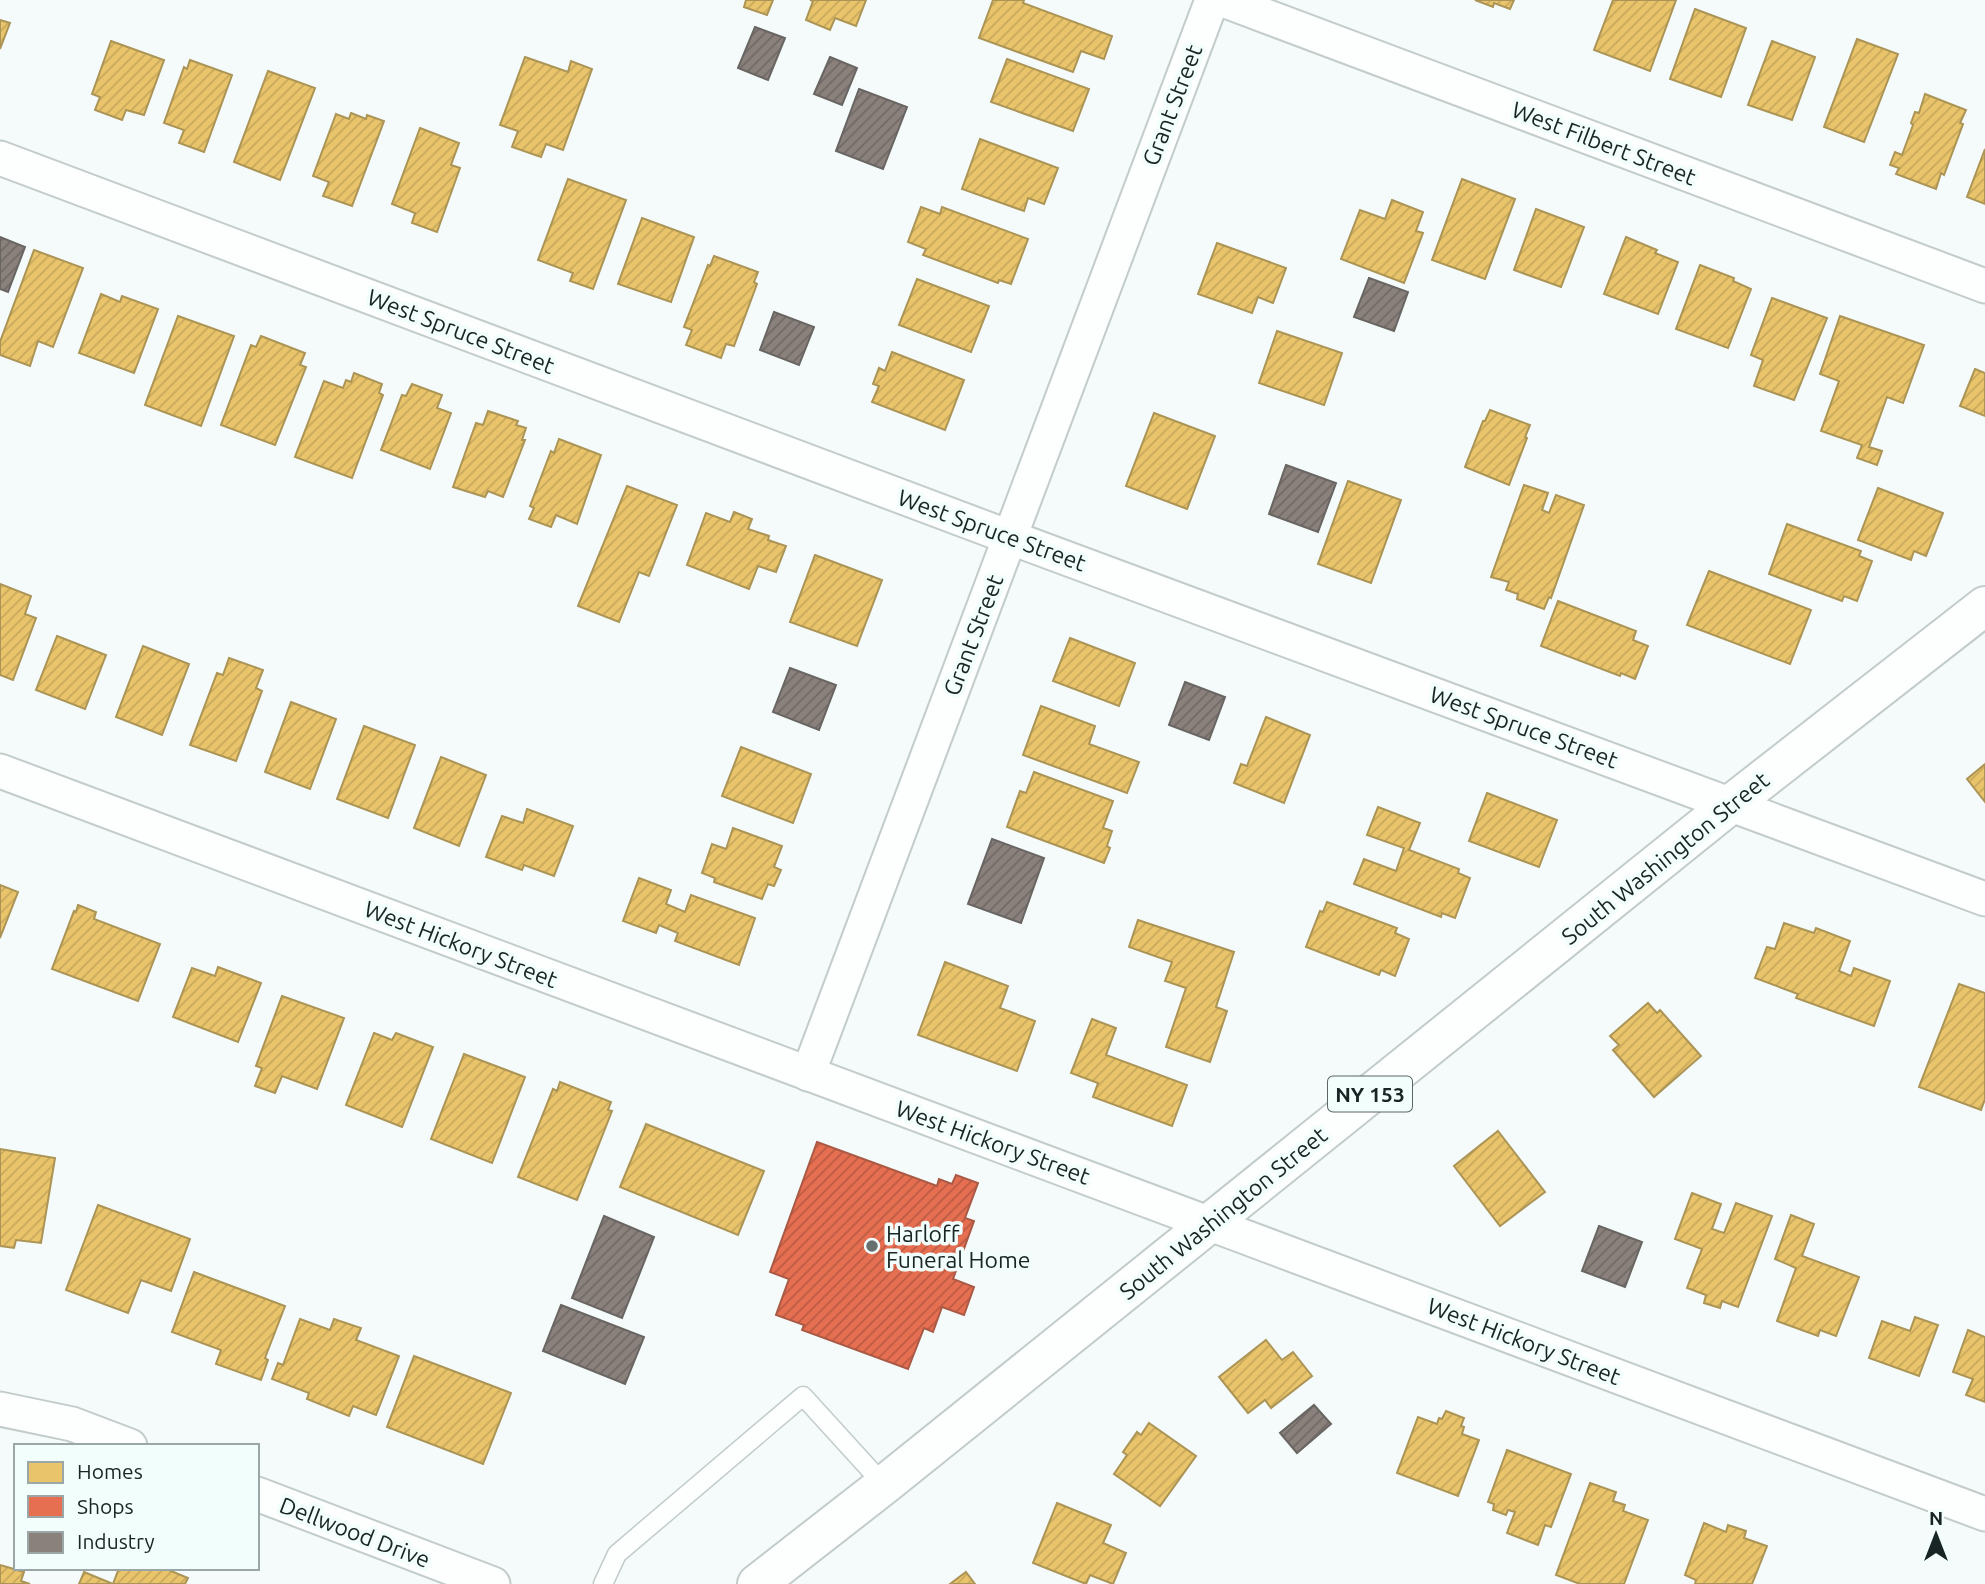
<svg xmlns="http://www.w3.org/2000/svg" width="1985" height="1584" font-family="Ubuntu,sans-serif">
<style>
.homes{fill:url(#homes-hatch);stroke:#ab9455;stroke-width:2}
.shops{fill:url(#shops-hatch);stroke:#a95944;stroke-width:2}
.industry{fill:url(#industry-hatch);stroke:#686562;stroke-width:2}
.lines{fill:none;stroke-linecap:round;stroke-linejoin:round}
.service-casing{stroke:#c2cccb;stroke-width:21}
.minor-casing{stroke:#c2cccb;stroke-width:37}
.primary-casing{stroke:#c2cccb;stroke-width:42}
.service{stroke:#fdfefe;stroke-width:18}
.minor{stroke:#fdfefe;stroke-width:33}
.primary{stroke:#fdfefe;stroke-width:38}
.poi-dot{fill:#66706f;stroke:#f1fefc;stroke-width:2.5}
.labels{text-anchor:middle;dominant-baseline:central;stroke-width:7;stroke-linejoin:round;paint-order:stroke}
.shield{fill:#f1fefc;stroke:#5a6665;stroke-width:2}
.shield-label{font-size:21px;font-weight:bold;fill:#192524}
.street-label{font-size:23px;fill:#192524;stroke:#f1fefc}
.poi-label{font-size:23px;fill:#192524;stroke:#f1fefc;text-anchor:start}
</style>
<defs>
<pattern id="homes-hatch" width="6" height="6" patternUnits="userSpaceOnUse" patternTransform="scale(1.75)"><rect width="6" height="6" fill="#e9c46a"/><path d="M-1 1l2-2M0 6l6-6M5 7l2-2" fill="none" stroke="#c7a85c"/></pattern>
<pattern id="shops-hatch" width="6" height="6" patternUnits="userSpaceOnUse" patternTransform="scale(1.75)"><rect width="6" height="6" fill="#e76f51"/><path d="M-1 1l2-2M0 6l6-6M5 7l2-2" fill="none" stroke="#ba5b43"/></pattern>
<pattern id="industry-hatch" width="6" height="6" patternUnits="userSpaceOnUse" patternTransform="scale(1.75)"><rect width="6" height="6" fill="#8a817c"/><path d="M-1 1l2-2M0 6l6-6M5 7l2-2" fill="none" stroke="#706965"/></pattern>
</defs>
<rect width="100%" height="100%" fill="#f4fbfa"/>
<!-- homes -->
<g class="homes">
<polygon points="746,0 773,0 767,15 744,7"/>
<polygon points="810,0 866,0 856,26 835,18 830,30 806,20 813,1"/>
<polygon points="993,0 1024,0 1023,3 1112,36 1104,59 1081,51 1073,72 979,38"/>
<polygon points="1475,0 1514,0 1510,9 1494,3 1493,7"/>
<polygon points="1613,0 1676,0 1650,71 1594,50"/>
<polygon points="1695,9 1746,28 1721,97 1670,79"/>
<polygon points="0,20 10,23 0,49"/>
<polygon points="1857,39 1898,54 1864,142 1824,127"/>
<polygon points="111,41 164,60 144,115 126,110 122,120 95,110 100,97 92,94"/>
<polygon points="1772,41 1815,57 1792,120 1748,105"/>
<polygon points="525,57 568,72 571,61 592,69 563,150 546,144 541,157 512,147 518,131 500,125"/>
<polygon points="1007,59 1089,89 1073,131 991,102"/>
<polygon points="190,60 232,75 204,152 179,143 184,130 164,123 184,67 187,69"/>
<polygon points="268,71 315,88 280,180 234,162"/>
<polygon points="1925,94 1966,110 1960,123 1963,124 1944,175 1941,173 1936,189 1896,174 1899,168 1890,165 1895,152 1902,155 1913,125 1911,123 1915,112 1919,113"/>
<polygon points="351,113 366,119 367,115 384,121 352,206 323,196 329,182 313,176 336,114 349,119"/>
<polygon points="420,128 459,143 451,165 460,168 437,232 412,223 415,213 392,204"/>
<polygon points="980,139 1058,168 1044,204 1028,198 1024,211 962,189"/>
<polygon points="1985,149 1985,204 1967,197"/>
<polygon points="568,179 626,200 593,289 570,281 573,273 538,260"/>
<polygon points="1462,179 1515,199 1485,279 1432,260"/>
<polygon points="1392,200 1423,212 1416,231 1423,233 1404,283 1341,259 1360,210 1385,219"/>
<polygon points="921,207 940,214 942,207 1028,239 1011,284 999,280 998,283 923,255 926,249 908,242"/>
<polygon points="1536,209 1584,227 1561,287 1514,270"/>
<polygon points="642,218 694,237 671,302 618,284"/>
<polygon points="1626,237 1657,250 1655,253 1678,262 1658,314 1604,294"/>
<polygon points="1217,243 1286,268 1273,303 1258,297 1252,313 1198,294"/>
<polygon points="34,250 83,268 53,347 38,341 30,366 0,355 0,342"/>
<polygon points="714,256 758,272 754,282 757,284 734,346 726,344 721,358 686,345 692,330 684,327 708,265 710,266"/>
<polygon points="1700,265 1734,278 1733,281 1751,289 1728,348 1676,329"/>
<polygon points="917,279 989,306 971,352 899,325"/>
<polygon points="101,294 120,302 122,296 158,309 134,373 79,353"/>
<polygon points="1772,298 1827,318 1794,400 1754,386 1763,360 1751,355"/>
<polygon points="178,316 234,336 201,426 145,405"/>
<polygon points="1840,316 1924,345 1903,403 1887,397 1869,447 1882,451 1877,465 1857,458 1862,445 1821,431 1839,381 1820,374"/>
<polygon points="1277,331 1342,353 1324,405 1259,383"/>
<polygon points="261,336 305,353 300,365 306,367 275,445 221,425 251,345 256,347"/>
<polygon points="892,352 964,380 945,430 872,402 879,386 873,384 879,368 885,371"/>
<polygon points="1975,369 1985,373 1985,416 1960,406"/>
<polygon points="354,373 382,384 379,393 383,395 352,478 295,457 324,381 343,388 346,380 351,382"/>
<polygon points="412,384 442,395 437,408 451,413 430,469 381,450 402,395 406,396"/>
<polygon points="1490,410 1530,425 1525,437 1527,438 1509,485 1465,467 1483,421 1485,421"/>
<polygon points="488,411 518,421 516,425 526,428 522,440 525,440 503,497 488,491 485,497 453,487 476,423 483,425"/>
<polygon points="1154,413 1215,436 1187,509 1126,486"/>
<polygon points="559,439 601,455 577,524 556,515 551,527 529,519 534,508 530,506 551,451 554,453"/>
<polygon points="1348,481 1401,500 1371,583 1318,564"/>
<polygon points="1524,485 1548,493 1542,510 1549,513 1556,495 1584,505 1551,598 1549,597 1544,609 1517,599 1518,594 1506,590 1509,582 1491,577"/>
<polygon points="627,486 677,505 649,576 639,572 619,622 578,606"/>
<polygon points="1878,488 1943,513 1926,556 1914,551 1911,560 1858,540"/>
<polygon points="734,512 752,519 748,529 769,536 768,540 786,546 776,572 758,566 749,589 687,565 706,513 730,522"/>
<polygon points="1787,524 1861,551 1859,556 1872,561 1857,601 1844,596 1842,601 1769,574"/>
<polygon points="815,555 882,580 857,646 790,622"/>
<polygon points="1709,571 1811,610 1790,664 1687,625"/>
<polygon points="0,584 31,596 25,614 36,618 13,680 0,675"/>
<polygon points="1558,601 1636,631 1633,640 1648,646 1635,679 1621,673 1620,676 1541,646"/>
<polygon points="57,636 106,655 85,709 36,690"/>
<polygon points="1070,638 1135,663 1119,706 1053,681"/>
<polygon points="143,646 189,664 162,735 116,717"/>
<polygon points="229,658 263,670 256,688 262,691 236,761 190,745 217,673 223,675"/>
<polygon points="291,702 336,719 310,789 265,772"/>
<polygon points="1041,706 1095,726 1089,744 1139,762 1127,793 1023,755"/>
<polygon points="1266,717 1310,735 1284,803 1234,783 1241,764 1247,766"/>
<polygon points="364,726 415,745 388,818 337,799"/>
<polygon points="741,747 811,774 793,823 722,796"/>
<polygon points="441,757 486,775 459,846 414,828"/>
<polygon points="1985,764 1985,802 1967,779"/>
<polygon points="1034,772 1113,801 1103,828 1112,831 1107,846 1110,848 1104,863 1007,827 1020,791 1026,793"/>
<polygon points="1487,793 1557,820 1539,867 1469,841"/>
<polygon points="1378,807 1420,823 1409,850 1459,869 1458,873 1470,878 1455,918 1442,913 1441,917 1354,884 1364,859 1396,871 1404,848 1367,835"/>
<polygon points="527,809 573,826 554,876 524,865 522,870 486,857 502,816 523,823"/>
<polygon points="733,828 782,846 774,867 781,870 774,886 768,884 762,899 714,882 715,878 702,873 712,844 726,849"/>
<polygon points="639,878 671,890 666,904 685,912 691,895 755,918 739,965 675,941 678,933 659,925 656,933 623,921"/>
<polygon points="0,885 18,892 0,938"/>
<polygon points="1327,902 1397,928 1395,933 1409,939 1395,976 1381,970 1379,975 1306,947 1320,911 1323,912"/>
<polygon points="78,905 96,912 94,919 160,944 138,1001 52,969 74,911 76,912"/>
<polygon points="1138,920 1234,952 1216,1007 1227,1011 1210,1062 1166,1047 1186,988 1165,981 1172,962 1129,947"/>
<polygon points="1784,923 1814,933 1816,928 1850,941 1839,971 1851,976 1854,968 1890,981 1874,1026 1796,998 1798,994 1755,978 1767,947 1775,949"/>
<polygon points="945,962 1008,986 1000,1008 1035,1021 1017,1071 918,1035"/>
<polygon points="218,967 261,983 238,1042 173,1017 192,968 215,976"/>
<polygon points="1959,984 1985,993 1985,1099 1981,1110 1919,1087"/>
<polygon points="282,996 344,1018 317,1089 282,1076 275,1093 255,1086 262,1068 256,1066"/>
<polygon points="1648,1003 1657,1013 1660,1010 1701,1056 1654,1097 1613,1050 1619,1045 1610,1036"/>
<polygon points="1092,1019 1116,1028 1106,1055 1187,1085 1172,1126 1093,1097 1098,1083 1071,1073"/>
<polygon points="374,1033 392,1040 396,1033 433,1047 402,1127 346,1105"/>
<polygon points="464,1054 525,1077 492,1163 431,1139"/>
<polygon points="560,1082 611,1102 608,1110 612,1111 577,1200 518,1177 553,1089 557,1091"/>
<polygon points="646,1124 764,1171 738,1235 620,1187"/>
<polygon points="1498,1131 1545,1192 1500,1226 1454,1166"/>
<polygon points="0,1149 55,1158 41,1243 16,1240 14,1248 0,1246"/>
<polygon points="1692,1193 1721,1204 1712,1229 1724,1233 1736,1203 1772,1216 1738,1307 1722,1301 1720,1308 1704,1303 1706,1295 1687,1288 1702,1249 1675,1239"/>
<polygon points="98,1205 190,1239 171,1291 141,1280 128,1313 66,1290"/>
<polygon points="1791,1215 1814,1224 1802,1256 1859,1277 1836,1336 1820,1330 1818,1336 1777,1321 1796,1268 1775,1259"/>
<polygon points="194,1272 285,1306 265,1358 268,1360 261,1380 216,1364 221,1350 172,1332"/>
<polygon points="1915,1317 1938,1325 1919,1376 1869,1358 1882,1321 1910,1331"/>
<polygon points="300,1319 330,1330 334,1319 361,1328 356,1340 399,1356 376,1415 353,1406 349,1416 307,1399 309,1393 272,1379 278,1363 283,1365"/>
<polygon points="1968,1330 1985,1337 1985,1402 1966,1395 1973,1379 1953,1372"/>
<polygon points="1266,1340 1282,1360 1293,1352 1312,1376 1271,1408 1265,1400 1248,1413 1219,1377"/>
<polygon points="414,1356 511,1393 483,1464 387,1427"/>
<polygon points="1446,1411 1464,1418 1461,1426 1464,1427 1462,1434 1479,1440 1458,1496 1397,1473 1418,1417 1437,1424 1439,1418 1442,1419"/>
<polygon points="1149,1423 1196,1456 1160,1506 1114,1474 1127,1455 1123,1452 1137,1432 1141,1435"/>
<polygon points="1507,1450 1571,1474 1551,1527 1545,1525 1538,1545 1507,1533 1515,1512 1508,1510 1506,1515 1493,1510 1494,1504 1488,1502"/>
<polygon points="1590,1483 1616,1492 1613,1501 1625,1505 1623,1511 1648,1520 1624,1584 1580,1584 1556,1575"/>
<polygon points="1057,1503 1111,1525 1103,1543 1126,1553 1113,1584 1090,1575 1086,1584 1033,1563"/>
<polygon points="1704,1523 1726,1532 1728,1525 1746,1531 1744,1538 1767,1546 1752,1584 1695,1584 1696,1580 1685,1575"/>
<polygon points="0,1565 24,1572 21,1581 30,1584 0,1584"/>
<polygon points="119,1568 164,1568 188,1578 185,1584 113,1584"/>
<polygon points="84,1572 113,1584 79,1584"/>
<polygon points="966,1572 975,1584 950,1584"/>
</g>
<!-- shops -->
<polygon class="shops" points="817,1142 937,1186 939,1179 952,1184 956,1175 978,1183 965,1218 974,1221 953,1279 974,1287 964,1315 942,1307 933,1332 924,1328 908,1369 802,1330 804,1325 776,1315 789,1279 770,1272"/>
<!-- industry -->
<g class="industry">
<polygon points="755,27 785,38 768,80 738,68"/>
<polygon points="830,57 857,68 842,105 814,94"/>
<polygon points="859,89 907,107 883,169 836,151"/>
<polygon points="0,237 25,247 8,292 0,289"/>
<polygon points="1369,278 1408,292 1394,331 1354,317"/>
<polygon points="774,312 814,327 799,365 760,350"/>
<polygon points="1286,465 1336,483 1318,532 1269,514"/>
<polygon points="790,668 836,685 819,730 773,712"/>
<polygon points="1185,682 1225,697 1209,740 1169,725"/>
<polygon points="992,839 1044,858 1021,923 968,904"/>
<polygon points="604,1216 654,1237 622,1318 572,1298"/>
<polygon points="1599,1226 1642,1242 1625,1287 1582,1271"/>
<polygon points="561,1305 644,1337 625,1384 543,1351"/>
<polygon points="1314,1405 1331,1424 1297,1453 1280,1433"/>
</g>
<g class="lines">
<defs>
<polyline id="service" points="603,1584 617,1554 803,1396 884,1485"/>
<g id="minor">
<polyline points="1223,0 1985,286"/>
<polyline points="0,158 1009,537 1985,899"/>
<polyline points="0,771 1985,1514"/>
<polyline points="808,1074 1212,0"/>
<polyline points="0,1409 72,1424 130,1446"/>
<polyline points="257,1494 493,1584"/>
</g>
<polyline id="primary" points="757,1584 884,1485 1731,804 1985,606"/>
</defs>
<!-- service casing -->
<use href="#service" class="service-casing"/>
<!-- minor casing -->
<use href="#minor" class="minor-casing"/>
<!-- primary casing -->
<use href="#primary" class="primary-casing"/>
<!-- service -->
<use href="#service" class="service"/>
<!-- minor -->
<use href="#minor" class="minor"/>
<!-- primary -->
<use href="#primary" class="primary"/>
</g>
<!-- markers -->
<circle class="poi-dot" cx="872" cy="1246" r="7"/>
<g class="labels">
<!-- shield labels -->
<rect class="shield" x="1328" y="1076.5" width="84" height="35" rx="5"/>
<g class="shield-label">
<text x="1370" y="1094">NY 153</text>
</g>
<!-- street labels -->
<g class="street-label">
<text transform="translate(1172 105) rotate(-69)">Grant Street</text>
<text transform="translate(1604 143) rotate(21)">West Filbert Street</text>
<text transform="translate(461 331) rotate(21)">West Spruce Street</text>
<text transform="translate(992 530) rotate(20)">West Spruce Street</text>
<text transform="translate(973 635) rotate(-69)">Grant Street</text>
<text transform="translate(1524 727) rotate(20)">West Spruce Street</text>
<text transform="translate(1665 858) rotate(-39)">South Washington Street</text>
<text transform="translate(461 944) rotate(21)">West Hickory Street</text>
<text transform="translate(993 1142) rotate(20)">West Hickory Street</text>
<text transform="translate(1223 1213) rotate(-39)">South Washington Street</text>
<text transform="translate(1524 1341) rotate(21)">West Hickory Street</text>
<text transform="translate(355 1532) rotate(21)">Dellwood Drive</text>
</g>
<!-- poi labels -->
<g class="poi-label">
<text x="886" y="1233">Harloff<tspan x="886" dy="26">Funeral Home</tspan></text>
</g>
</g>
<!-- legend -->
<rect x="14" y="1444" width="245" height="126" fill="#f1fefc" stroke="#9ba7a6" stroke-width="2"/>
<rect x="28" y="1462" width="35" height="21" fill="#e9c46a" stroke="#9ba7a6" stroke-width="2"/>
<text x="77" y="1479" font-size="21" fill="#192524">Homes</text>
<rect x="28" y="1496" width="35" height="21" fill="#e76f51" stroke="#9ba7a6" stroke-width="2"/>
<text x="77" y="1514" font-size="21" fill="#192524">Shops</text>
<rect x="28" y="1532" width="35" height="21" fill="#8a817c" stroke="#9ba7a6" stroke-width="2"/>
<text x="77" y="1549" font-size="21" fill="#192524">Industry</text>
<!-- north arrow -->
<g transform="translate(1936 1535)" stroke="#f1fefc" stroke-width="5" paint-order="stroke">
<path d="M0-5L12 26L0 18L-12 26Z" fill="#192524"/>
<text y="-10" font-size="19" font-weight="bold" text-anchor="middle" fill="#192524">N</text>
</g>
</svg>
